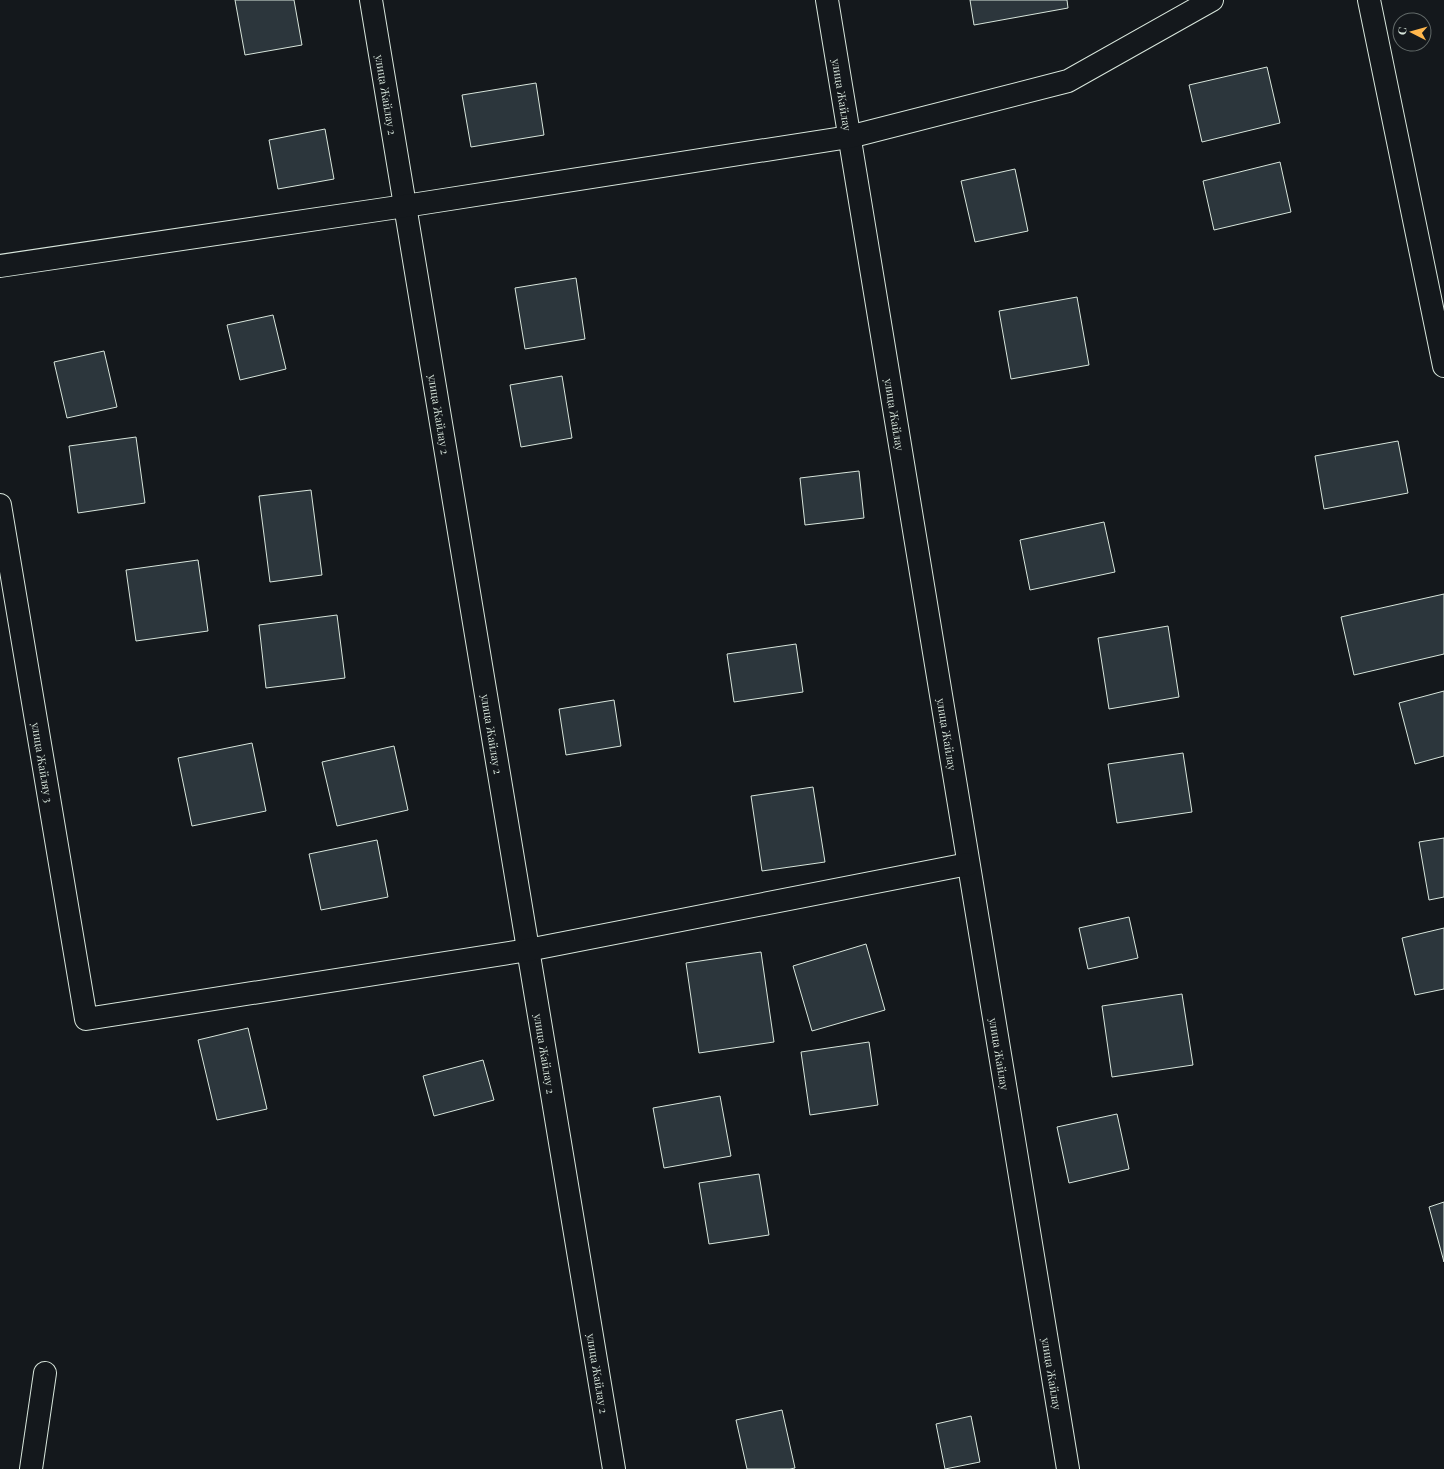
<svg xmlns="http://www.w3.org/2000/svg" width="1444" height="1469" font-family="'Playfair Display',serif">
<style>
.building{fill:#2c363c;stroke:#d8e6dc}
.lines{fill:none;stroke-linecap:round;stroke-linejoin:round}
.minor-casing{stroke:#d8e6dc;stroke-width:24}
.minor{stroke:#14181c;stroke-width:22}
.labels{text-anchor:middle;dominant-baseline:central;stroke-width:3;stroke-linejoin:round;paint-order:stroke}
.street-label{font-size:11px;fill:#d8e6dc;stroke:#14181c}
</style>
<rect width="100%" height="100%" fill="#14181c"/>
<!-- building -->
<g class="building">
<polygon points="235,0 294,0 302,45 245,55"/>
<polygon points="970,0 1067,0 1068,8 974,25"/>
<polygon points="1267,67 1280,123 1202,142 1189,85"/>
<polygon points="536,83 544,135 471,147 462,95"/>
<polygon points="325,129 334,179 278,189 269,140"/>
<polygon points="1280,162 1291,212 1214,230 1203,181"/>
<polygon points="1015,169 1028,231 975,242 961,181"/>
<polygon points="576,278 585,339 525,349 515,288"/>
<polygon points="1077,297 1089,365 1011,379 999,311"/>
<polygon points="273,315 286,369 240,380 227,325"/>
<polygon points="104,351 117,407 67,418 54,362"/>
<polygon points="562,376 572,438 521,447 510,385"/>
<polygon points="136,437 145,503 78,513 69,446"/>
<polygon points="1398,441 1408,493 1324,509 1315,456"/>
<polygon points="859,471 864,518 805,525 800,478"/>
<polygon points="311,490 322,575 270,582 259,496"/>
<polygon points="1104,522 1115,572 1030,590 1020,540"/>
<polygon points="198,560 208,631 136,641 126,570"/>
<polygon points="1444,594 1444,654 1354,675 1341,617"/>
<polygon points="337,615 345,678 266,688 259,625"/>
<polygon points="1168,626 1179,697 1109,709 1098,638"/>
<polygon points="796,644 803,692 734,702 727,654"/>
<polygon points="1444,691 1444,756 1415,764 1399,703"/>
<polygon points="614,700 621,746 566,755 559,709"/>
<polygon points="252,743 266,811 192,826 178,758"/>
<polygon points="394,746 408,810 337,826 322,762"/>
<polygon points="1183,753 1192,812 1117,823 1108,764"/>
<polygon points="813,787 825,862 762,871 751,796"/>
<polygon points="1444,838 1444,897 1429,900 1419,842"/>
<polygon points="377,840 388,897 321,910 309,854"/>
<polygon points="1129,917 1138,958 1088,969 1079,928"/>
<polygon points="1444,928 1444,989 1415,995 1402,938"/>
<polygon points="866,944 885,1010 812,1031 793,966"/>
<polygon points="761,952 774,1042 699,1053 686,963"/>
<polygon points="1182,994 1193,1065 1112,1077 1102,1006"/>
<polygon points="248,1028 267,1109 217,1120 198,1040"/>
<polygon points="869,1042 878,1105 810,1115 801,1052"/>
<polygon points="483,1060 494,1100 434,1116 423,1076"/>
<polygon points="720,1096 731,1156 664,1168 653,1108"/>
<polygon points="1117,1114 1129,1169 1069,1183 1057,1127"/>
<polygon points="759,1174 769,1235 709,1244 699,1183"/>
<polygon points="1444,1202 1444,1262 1429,1207"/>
<polygon points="782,1410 795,1468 790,1469 747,1469 736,1420"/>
<polygon points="971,1416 980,1462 945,1469 936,1424"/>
</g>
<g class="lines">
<defs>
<g id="minor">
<path id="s1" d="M371,0L614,1469"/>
<path id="s2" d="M827,0L1068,1469"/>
<polyline points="1369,0 1444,366"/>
<polyline points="0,266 405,206 849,137 1068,81 1212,0"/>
<path id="s3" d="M0,505L86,1019L528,950L968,864"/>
<polyline points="31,1469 45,1373"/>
</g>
</defs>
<!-- minor casing -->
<use href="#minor" class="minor-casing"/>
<!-- minor -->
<use href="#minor" class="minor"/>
</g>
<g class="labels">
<!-- street labels -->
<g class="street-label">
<text stroke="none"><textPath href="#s1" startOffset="96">улица Жайлау 2</textPath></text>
<text stroke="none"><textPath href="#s2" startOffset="96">улица Жайлау</textPath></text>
<text stroke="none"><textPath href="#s1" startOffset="420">улица Жайлау 2</textPath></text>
<text stroke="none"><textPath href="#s2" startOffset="420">улица Жайлау</textPath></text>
<text stroke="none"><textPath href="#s1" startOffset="744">улица Жайлау 2</textPath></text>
<text stroke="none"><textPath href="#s2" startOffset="744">улица Жайлау</textPath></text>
<text stroke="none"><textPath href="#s3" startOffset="261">улица Жайляу 3</textPath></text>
<text stroke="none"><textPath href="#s1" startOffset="1068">улица Жайлау 2</textPath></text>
<text stroke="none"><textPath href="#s2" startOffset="1068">улица Жайлау</textPath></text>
<text stroke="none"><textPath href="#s1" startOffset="1392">улица Жайлау 2</textPath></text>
<text stroke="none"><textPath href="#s2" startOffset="1392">улица Жайлау</textPath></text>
</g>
</g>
<!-- north arrow -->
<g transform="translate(1412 32) rotate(276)"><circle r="19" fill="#14181c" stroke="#626a69"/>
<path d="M0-3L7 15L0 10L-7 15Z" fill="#ffb74d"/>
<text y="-6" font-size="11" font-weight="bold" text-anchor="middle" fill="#d8e6dc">С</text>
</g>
</svg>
